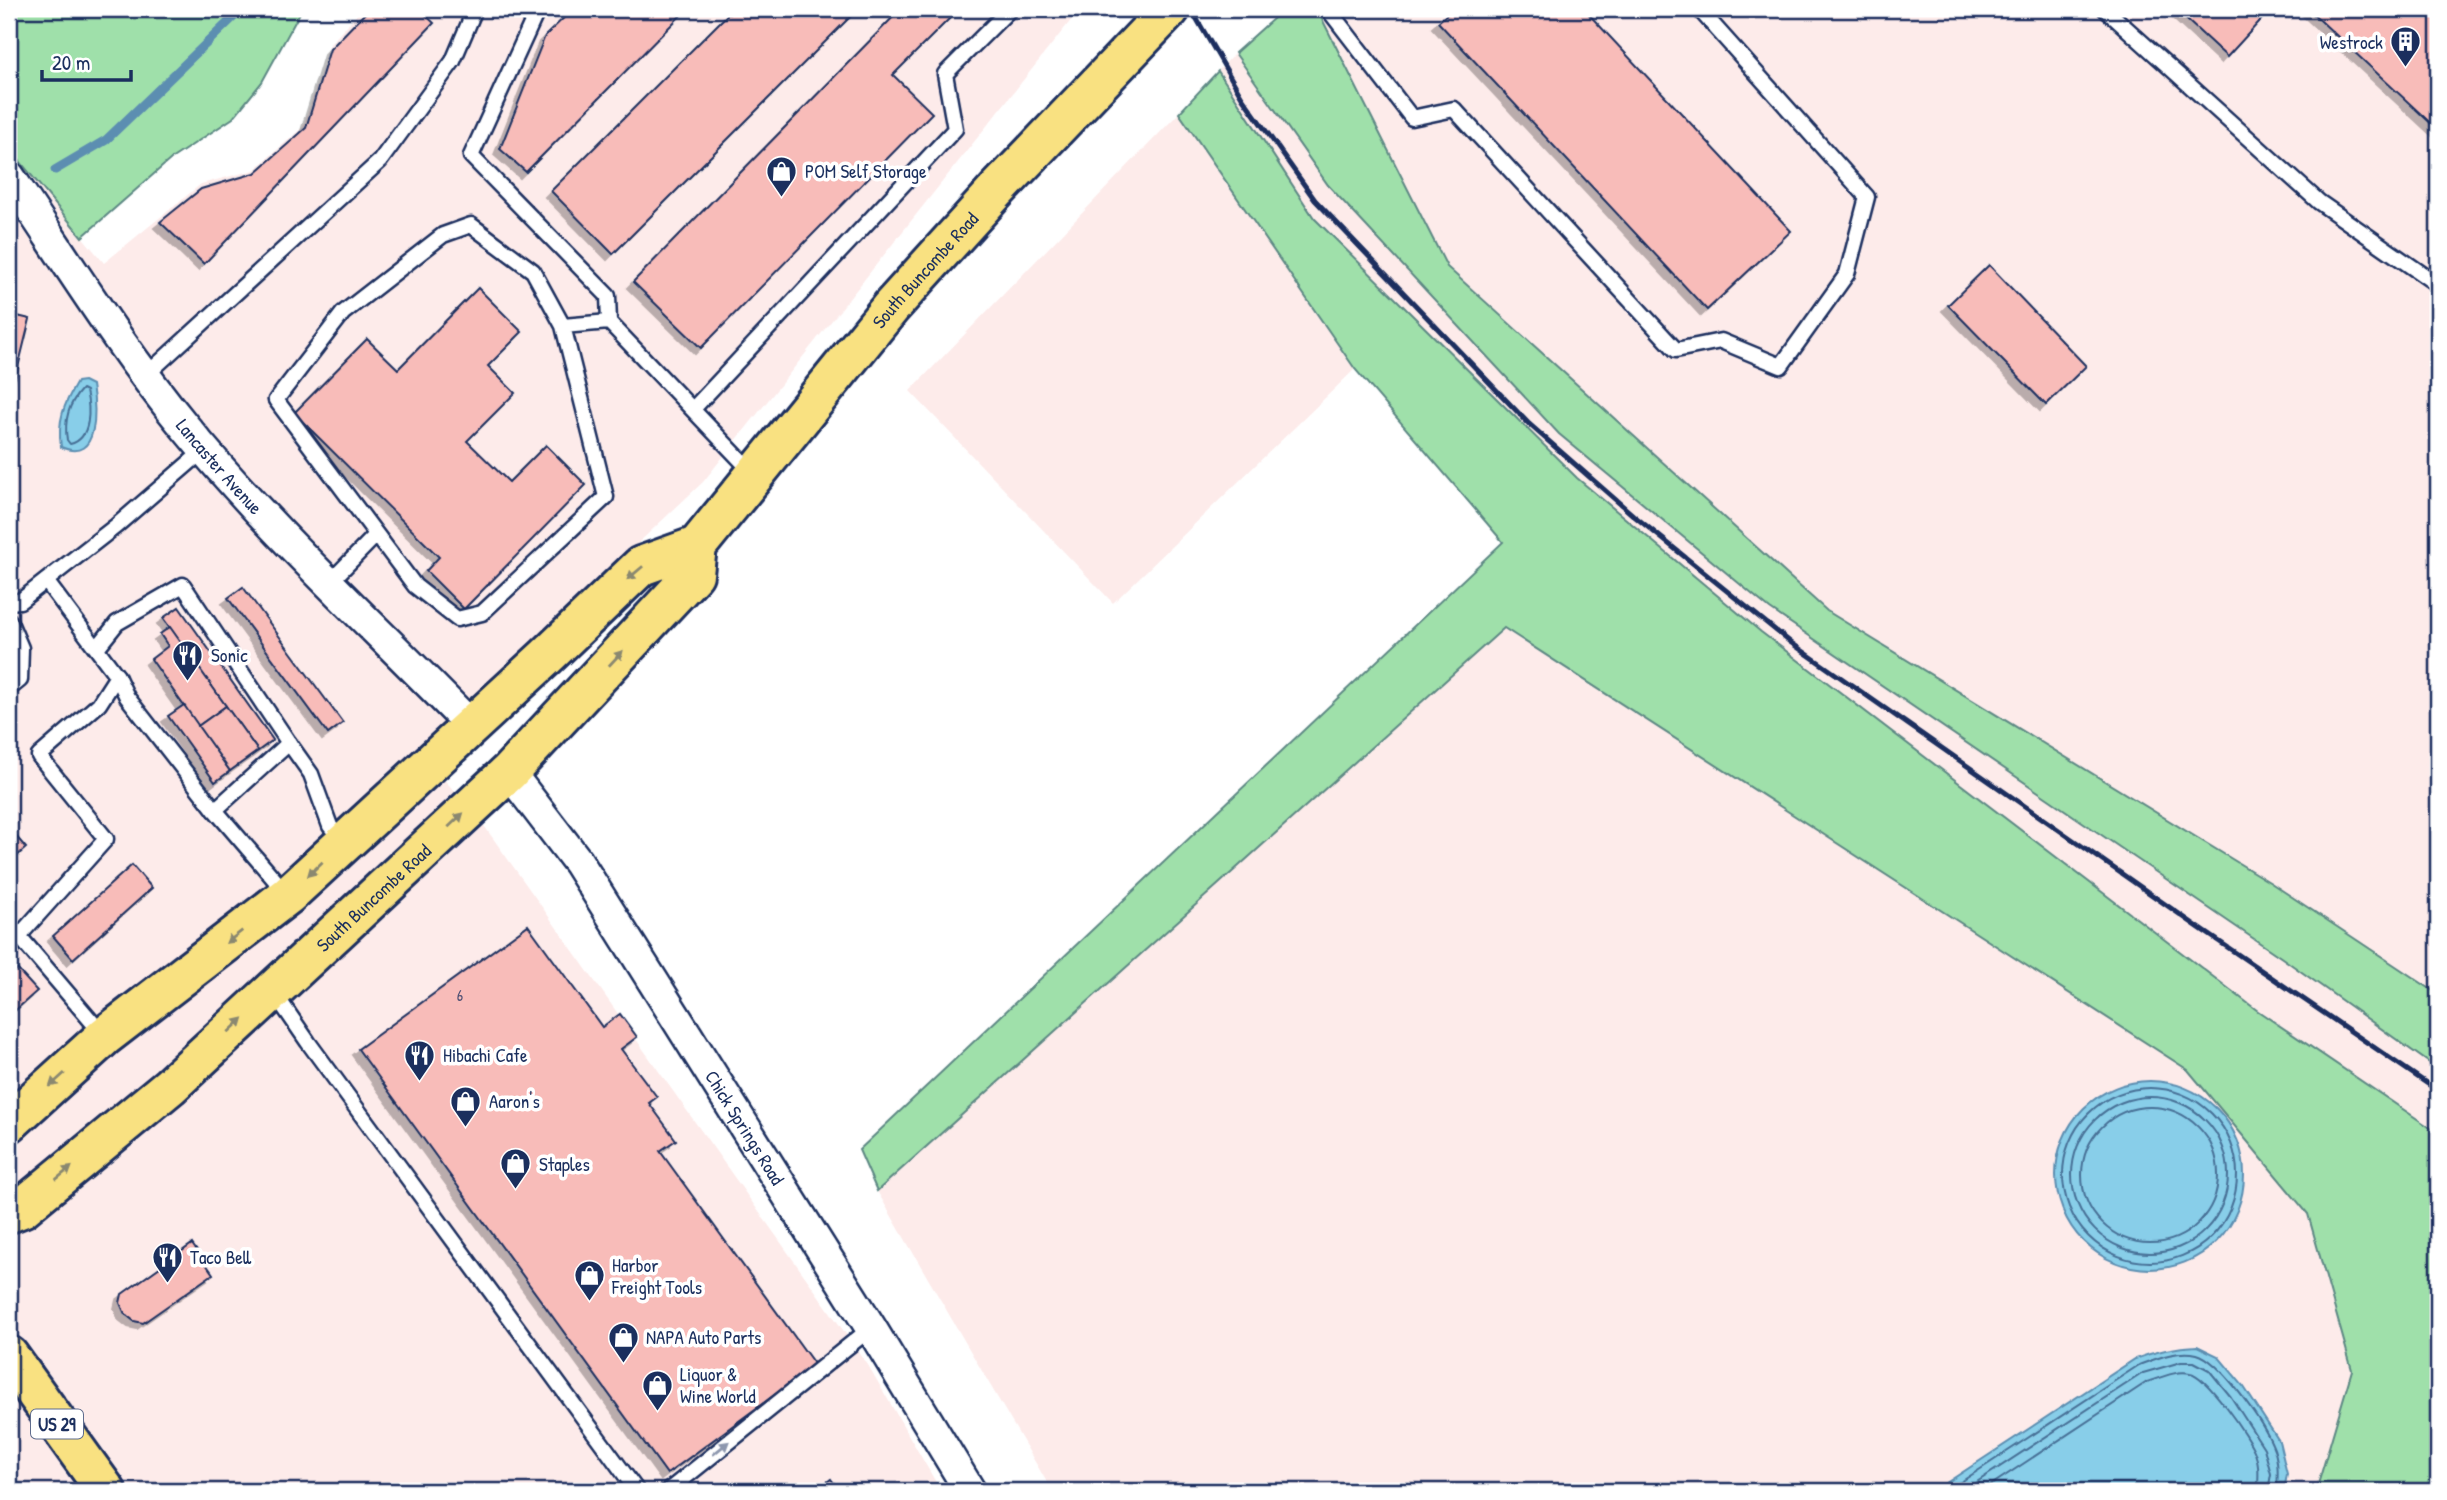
<svg xmlns="http://www.w3.org/2000/svg" width="2447" height="1500" font-family="'Patrick Hand',sans-serif">
<style>
.built{fill:#fdebea}
.green{fill:#9fe0aa;stroke:#5d8884;stroke-width:2}
.water{fill:#88cee9;stroke:#5c8eb1;stroke-width:2}
.lines{fill:none;stroke-linecap:round;stroke-linejoin:round}
.shore{stroke:#476f96;stroke-width:2}
.stream{stroke:#5c8eb1;stroke-width:9}
.building{fill:#f8bcb9;stroke:#1b2f5e;stroke-width:2;filter:url(#shadow)}
.service-casing{stroke:#1b2f5e;stroke-width:19}
.minor-casing{stroke:#1b2f5e;stroke-width:35}
.primary-casing{stroke:#1b2f5e;stroke-width:44}
.service{stroke:#fff;stroke-width:14}
.minor{stroke:#fff;stroke-width:30}
.primary{stroke:#f9e181;stroke-width:38}
.rail{stroke:#1b2f5e;stroke-width:5}
.oneway{fill:#8a8870}
.oneway2{fill:#8d97ae}
.labels{text-anchor:middle;dominant-baseline:central;stroke-width:7;stroke-linejoin:round;paint-order:stroke}
.number-label{font-size:16px;fill:#525275}
.shield{fill:#fff;stroke:#5f6d8e;stroke-width:2}
.shield-label{font-size:18px;font-weight:bold;fill:#1b2f5e}
.poi-label{font-size:19px;fill:#1b2f5e;stroke:#fff;text-anchor:start}
.street-label{font-size:19px;fill:#1b2f5e;stroke:#fff}
</style>
<defs>
<filter id="shadow"><feDropShadow dx="-6" dy="6" stdDeviation="0" flood-color="#0004"/></filter>
</defs>
<rect width="100%" height="100%" fill="#fff"/>
<filter id="ink" filterUnits="userSpaceOnUse"><feTurbulence type="fractalNoise" baseFrequency=".0143" numOctaves="2"/><feDisplacementMap in="SourceGraphic" scale="14" xChannelSelector="R" yChannelSelector="G"/><feConvolveMatrix kernelMatrix="1 2 1 2 8 2 1 2 1" color-interpolation-filters="sRGB"/></filter>
<g filter="url(#ink)">
<!-- built -->
<g class="built">
<polygon points="362,9 1080,9 703,482 418,750 480,820 868,1365 941,1491 9,1491 9,148 104,263 201,184 254,170 303,127 330,44"/>
<polygon points="1318,9 2438,9 2438,994 2271,883 1827,611 1447,267"/>
<polygon points="1235,53 1328,186 1559,434 1770,609 2282,958 2438,1069 2438,1133 2258,1011 1761,632 1577,478 1314,218 1218,71"/>
<polygon points="1179,113 1355,369 1113,603 910,391"/>
<polygon points="1504,628 2188,1070 2308,1214 2352,1370 2316,1491 1052,1491 877,1191"/>
</g>
<!-- green -->
<g class="green">
<polygon points="9,9 302,9 262,82 233,118 171,159 82,237 9,148"/>
<polygon points="1284,9 1317,9 1447,267 1827,611 2271,883 2438,994 2438,1069 2282,958 1770,609 1559,434 1328,185 1235,53"/>
<polygon points="1218,71 1314,218 1577,478 1761,632 2258,1011 2438,1133 2438,1491 2316,1491 2352,1370 2308,1214 2188,1070 1504,628 877,1191 859,1150 1503,542 1355,369 1179,113"/>
</g>
<!-- water -->
<g class="water">
<path d="M84,381L92,385C96,408 100,464 61,447C57,421 64,404 77,382Z"/>
<circle cx="2150" cy="1175" r="94"/>
<path d="M2197,1346L2218,1356L2244,1387L2279,1441L2287,1474L2284,1491H1934L2135,1359C2156,1351 2175,1347 2197,1346Z"/>
</g>
<g class="lines">
<!-- shore -->
<g class="shore">
<path d="M82,389L86,391C90,408 92,439 70,444L67,440C64,421 69,403 82,389Z"/>
<circle cx="2150" cy="1175" r="87"/>
<circle cx="2150" cy="1175" r="78"/>
<circle cx="2150" cy="1175" r="68"/>
<path d="M1947,1491L2139,1365C2155,1359 2178,1349 2197,1354C2220,1360 2262,1421 2272,1444C2279,1459 2278,1475 2277,1491"/>
<polyline points="1963,1491 2143,1373 2181,1362 2194,1362 2209,1370 2231,1397 2264,1448 2271,1474 2268,1491"/>
<path d="M1982,1491L2147,1382C2160,1378 2176,1370 2190,1373C2206,1375 2249,1437 2255,1453C2260,1466 2258,1478 2258,1491"/>
</g>
<!-- stream -->
<polyline class="stream" points="55,170 106,140 242,9"/>
</g>
<!-- building -->
<g class="building">
<polygon points="369,9 419,9 434,23 204,264 160,222 201,189 255,173 306,128 330,49"/>
<polygon points="573,9 687,9 526,172 500,149 545,36"/>
<polygon points="733,9 858,9 613,254 551,191"/>
<polygon points="901,9 959,9 893,75 932,113 701,348 633,282"/>
<polygon points="1453,9 1584,9 1791,231 1707,310 1438,22"/>
<polygon points="2175,9 2271,9 2227,57"/>
<polygon points="2308,9 2438,9 2438,130"/>
<polygon points="1989,265 2086,366 2046,405 1948,305"/>
<polygon points="478,288 522,332 488,366 515,393 467,441 509,482 546,445 586,485 464,609 426,571 439,557 294,413 367,339 398,369"/>
<polygon points="9,314 30,319 9,404"/>
<polygon points="243,587 343,723 328,734 228,598"/>
<polygon points="179,607 273,740 258,751 163,618"/>
<polygon points="170,627 226,706 198,726 151,659 168,646 160,634"/>
<polygon points="184,705 230,771 215,782 168,716"/>
<polygon points="226,706 258,751 230,771 198,726"/>
<polygon points="9,828 26,848 9,863"/>
<polygon points="132,865 152,888 73,959 53,936"/>
<polygon points="528,925 602,1027 620,1014 637,1037 621,1049 657,1097 649,1103 676,1140 660,1151 815,1365 667,1474 358,1049"/>
<polygon points="17,969 37,991 9,1016 9,977"/>
<polygon points="192,1244 213,1274 143,1323 134,1321 125,1314 120,1303 122,1294"/>
<polygon points="831,1479 840,1491 815,1491"/>
</g>
<g class="lines">
<defs>
<g id="service">
<polyline points="538,9 471,156 608,296 609,322"/>
<polyline points="1328,9 1412,118 1454,109 1676,350 1721,341 1781,366 1847,274 1867,197 1699,9"/>
<polyline points="2105,9 2319,202 2438,285"/>
<polyline points="563,326 606,497 482,613 457,619 415,586 276,400 343,313 443,235 471,225 533,271 563,326 609,322 753,473"/>
<polyline points="145,376 380,161 453,61 475,9"/>
<polyline points="693,409 955,129 945,74 1010,9"/>
<polyline points="46,581 117,676 127,697 215,810"/>
<polyline points="330,582 376,535"/>
<polyline points="9,602 20,601 116,526 204,450"/>
<polyline points="9,620 21,648 20,680 9,689"/>
<polyline points="97,648 117,623 183,585 289,743"/>
<polyline points="286,893 215,810 289,743 311,774 330,826 342,841"/>
<polyline points="273,991 308,1042 637,1491"/>
<polyline points="104,1036 19,936 106,839 39,756 99,704 117,676"/>
<polyline points="668,1491 871,1328"/>
</g>
<g id="minor">
<path id="s1" d="M9,176C66,260 120,348 185,427C272,533 375,627 470,725"/>
<path id="s2" d="M509,772L578,862L871,1328L970,1491"/>
</g>
<g id="primary">
<polyline points="9,1123 105,1036 288,895 546,657 641,566 697,546"/>
<path id="s3" d="M9,1213L22,1208L170,1086L509,772L694,574L697,546L891,307L997,190L1170,9"/>
<polyline points="9,1356 106,1491"/>
</g>
</defs>
<!-- service casing -->
<use href="#service" class="service-casing"/>
<!-- minor casing -->
<use href="#minor" class="minor-casing"/>
<!-- primary casing -->
<use href="#primary" class="primary-casing"/>
<!-- service -->
<use href="#service" class="service"/>
<!-- minor -->
<use href="#minor" class="minor"/>
<!-- primary -->
<use href="#primary" class="primary"/>
<!-- rail -->
<polyline class="rail" points="1191,9 1242,97 1315,200 1529,424 1633,515 1790,642 2195,925 2438,1091"/>
</g>
<!-- one-way arrows -->
<defs><path id="oneway-solid" d="M-6-.8H1V-3.2L6.5 0L1 3.2V.8H-6Z" transform="scale(1.75)"/></defs>
<g class="oneway">
<use href="#oneway-solid" transform="translate(635 573) rotate(140)"/>
<use href="#oneway-solid" transform="translate(616 658) rotate(-47)"/>
<use href="#oneway-solid" transform="translate(456 820) rotate(-43)"/>
<use href="#oneway-solid" transform="translate(315 869) rotate(136)"/>
<use href="#oneway-solid" transform="translate(234 937) rotate(142)"/>
<use href="#oneway-solid" transform="translate(236 1025) rotate(-43)"/>
<use href="#oneway-solid" transform="translate(57 1080) rotate(138)"/>
<use href="#oneway-solid" transform="translate(64 1173) rotate(-39)"/>
</g>
<use class="oneway2" href="#oneway-solid" transform="translate(721 1448) rotate(-39)"/>
</g>
<!-- icons -->
<defs>
<symbol id="building-pin" viewBox="-11 -11 22 30"><path d="M0 17L-7.5 6A9.5 9.5 0 1 1 7.5 6Z" fill="#1b2f5e" stroke="#fff"/><path d="M-4-6H4V6H1V3H-1V6H-4ZM-2.5-4.3h1.7v1.8h-1.7ZM.8-4.3h1.7v1.8H.8ZM-2.5-1h1.7V.8h-1.7ZM.8-1h1.7V.8H.8Z" fill="#fff"/></symbol>
<symbol id="shop-pin" viewBox="-11 -11 22 30"><path d="M0 17L-7.5 6A9.5 9.5 0 1 1 7.5 6Z" fill="#1b2f5e" stroke="#fff"/><path d="M-5-2.5h2.3a2.7 3.5 0 0 1 5.4 0H5L5.5 6h-11ZM-1.5-2.5h3a1.5 2.3 0 0 0-3 0Z" fill="#fff"/></symbol>
<symbol id="restaurant-pin" viewBox="-11 -11 22 30"><path d="M0 17L-7.5 6A9.5 9.5 0 1 1 7.5 6Z" fill="#1b2f5e" stroke="#fff"/><path d="M-5-6h1v4h1v-4h1v4h1v-4h1v5L-1.5 .5V6h-2V.5L-5-1ZM5-6V6H3V1.5H1.5Q1.5-4 5-6Z" fill="#fff"/></symbol>
</defs>
<g fill-rule="evenodd">
<use href="#building-pin" x="2388" y="24" width="35" height="47"/>
<use href="#shop-pin" x="764" y="154" width="35" height="47"/>
<use href="#restaurant-pin" x="170" y="638" width="35" height="47"/>
<use href="#restaurant-pin" x="402" y="1038" width="35" height="47"/>
<use href="#shop-pin" x="448" y="1084" width="35" height="47"/>
<use href="#shop-pin" x="498" y="1146" width="35" height="47"/>
<use href="#restaurant-pin" x="150" y="1240" width="35" height="47"/>
<use href="#shop-pin" x="572" y="1258" width="35" height="47"/>
<use href="#shop-pin" x="606" y="1320" width="35" height="47"/>
<use href="#shop-pin" x="640" y="1368" width="35" height="47"/>
</g>
<g class="labels">
<!-- number labels -->
<g class="number-label">
<text x="460" y="995">6</text>
</g>
<!-- shield labels -->
<rect class="shield" x="31" y="1409.5" width="52" height="29" rx="5"/>
<g class="shield-label">
<text x="57" y="1424">US 29</text>
</g>
<!-- poi labels -->
<g class="poi-label">
<text x="2383" y="42" text-anchor="end">Westrock</text>
<text x="805" y="171">POM Self Storage</text>
<text x="211" y="655">Sonic</text>
<text x="443" y="1055">Hibachi Cafe</text>
<text x="489" y="1101">Aaron's</text>
<text x="539" y="1164">Staples</text>
<text x="190" y="1257">Taco Bell</text>
<text x="612" y="1265">Harbor<tspan x="612" dy="22">Freight Tools</tspan></text>
<text x="646" y="1337">NAPA Auto Parts</text>
<text x="680" y="1374">Liquor &amp;<tspan x="680" dy="22">Wine World</tspan></text>
</g>
<!-- street labels -->
<g class="street-label">
<text stroke="none"><textPath href="#s3" startOffset="1325">South Buncombe Road</textPath></text>
<text stroke="none"><textPath href="#s1" startOffset="359">Lancaster Avenue</textPath></text>
<text stroke="none"><textPath href="#s3" startOffset="483">South Buncombe Road</textPath></text>
<text stroke="none"><textPath href="#s2" startOffset="427">Chick Springs Road</textPath></text>
</g>
</g>
<!-- margin -->
<rect width="2447" height="1500" fill="none" stroke="#fff" stroke-width="35"/>
<rect x="18" y="18" width="2412" height="1465" fill="none" stroke="#1b2f5e" stroke-width="2.5" filter="url(#ink)"/>
<!-- scale -->
<path d="M42 70v10h89v-10" fill="none" stroke="#1b2f5e" stroke-width="3.5"/>
<text x="52" y="70" font-size="21" fill="#1b2f5e" stroke="#ffffff" stroke-width="5" paint-order="stroke">20 m</text>
</svg>
